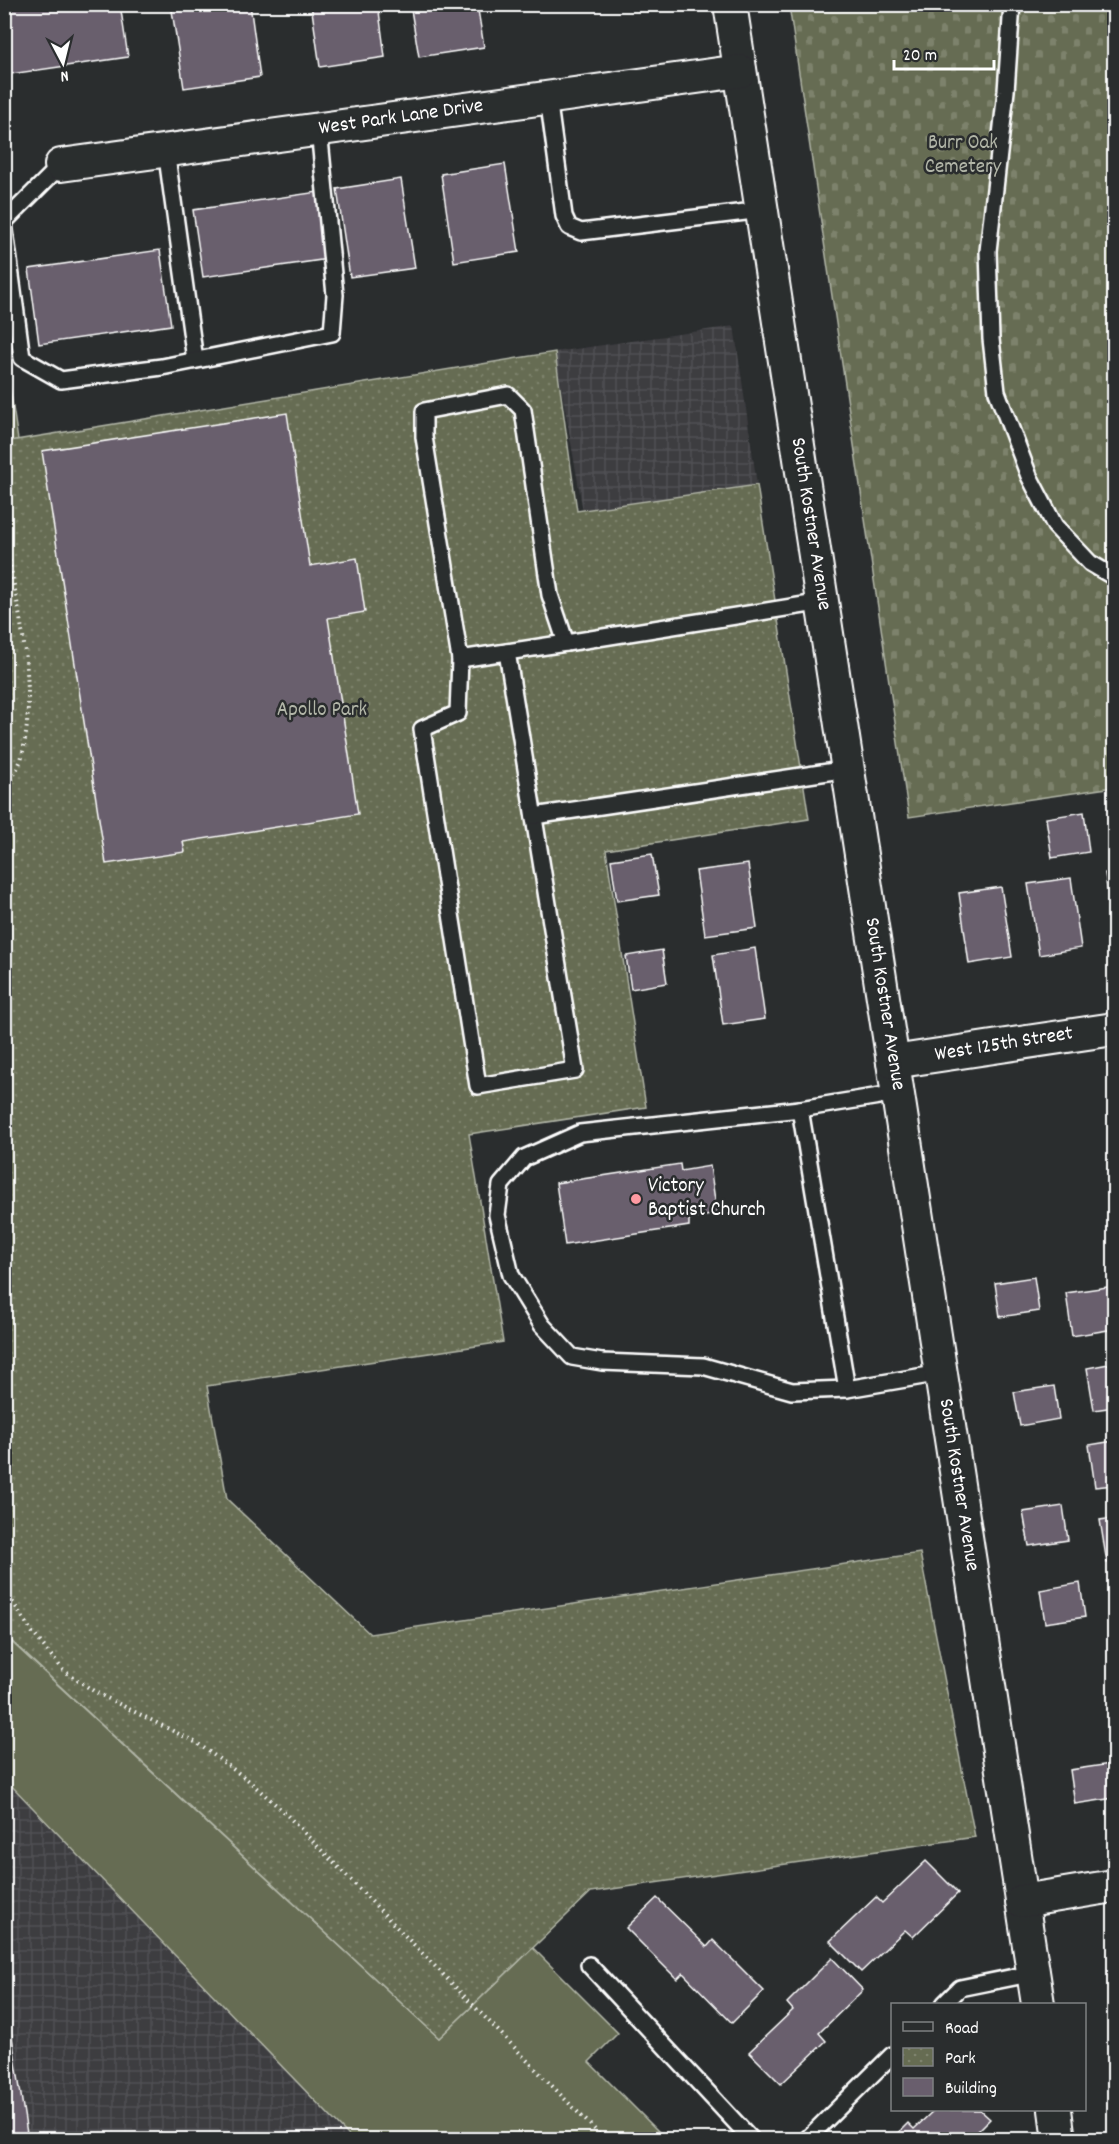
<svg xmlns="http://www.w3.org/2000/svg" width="1119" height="2144" font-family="Dekko,sans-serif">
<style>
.industrial{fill:url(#industrial-grid)}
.grass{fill:#666c52;stroke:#b2b6a8;stroke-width:1.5}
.cemetery{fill:url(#cemetery-stones);stroke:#b2b6a8;stroke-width:1.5}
.park{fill:url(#park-dots);stroke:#b2b6a8;stroke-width:1.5}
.building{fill:#695e6d;stroke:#fff;stroke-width:1.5}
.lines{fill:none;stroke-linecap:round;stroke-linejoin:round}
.lane-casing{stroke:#fff;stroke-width:20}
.street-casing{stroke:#fff;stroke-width:36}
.path{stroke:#fff;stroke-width:4;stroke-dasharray:1.5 4.5;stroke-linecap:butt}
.lane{stroke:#2a2d2e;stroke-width:15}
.street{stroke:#2a2d2e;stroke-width:32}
.poi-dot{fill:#ff9aa2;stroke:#2a2d2e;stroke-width:2}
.labels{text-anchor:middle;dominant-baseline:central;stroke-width:5;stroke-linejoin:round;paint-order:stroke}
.street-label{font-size:21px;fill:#fff;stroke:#2a2d2e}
.park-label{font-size:21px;fill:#b2b6a8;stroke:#2a2d2e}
.poi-label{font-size:21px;fill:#fff;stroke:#2a2d2e;text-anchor:start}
</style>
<defs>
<pattern id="industrial-grid" width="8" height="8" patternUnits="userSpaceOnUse" patternTransform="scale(1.5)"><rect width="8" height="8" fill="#3d3c41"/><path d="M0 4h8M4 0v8" fill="none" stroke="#505054"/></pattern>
<pattern id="cemetery-stones" width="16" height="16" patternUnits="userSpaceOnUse" patternTransform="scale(1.5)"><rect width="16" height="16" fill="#666c52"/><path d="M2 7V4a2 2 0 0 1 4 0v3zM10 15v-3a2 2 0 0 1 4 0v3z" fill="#7d826c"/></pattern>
<pattern id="park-dots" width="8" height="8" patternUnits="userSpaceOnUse" patternTransform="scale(1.5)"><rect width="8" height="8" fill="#666c52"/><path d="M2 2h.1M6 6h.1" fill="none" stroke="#7d826c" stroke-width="1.8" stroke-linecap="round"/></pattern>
</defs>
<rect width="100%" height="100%" fill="#2a2d2e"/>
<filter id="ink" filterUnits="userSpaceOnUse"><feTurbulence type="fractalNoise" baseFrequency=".0167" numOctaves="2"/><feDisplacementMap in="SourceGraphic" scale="12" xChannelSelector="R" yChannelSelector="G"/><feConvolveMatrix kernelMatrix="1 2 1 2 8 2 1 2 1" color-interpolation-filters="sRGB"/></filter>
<g filter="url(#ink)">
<!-- industrial -->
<g class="industrial">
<polygon points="734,326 757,485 583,511 555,352"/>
<polygon points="4,1635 539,2139 5,2139"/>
</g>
<!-- grass -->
<g class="grass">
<polygon points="4,349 18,440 5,442 4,442"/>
<polygon points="4,1635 439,2038 533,1948 618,2033 589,2062 666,2139 352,2139 5,1779"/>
</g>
<!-- cemetery -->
<polygon class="cemetery" points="789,5 1114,5 1114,787 909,817"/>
<!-- park -->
<polygon class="park" points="555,352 577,511 757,485 809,819 606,850 646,1107 469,1134 503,1342 207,1386 227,1499 370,1634 920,1553 975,1837 591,1892 439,2038 5,1635 4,442"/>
<!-- building -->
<g class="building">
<polygon points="16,4 120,4 128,57 4,75 4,6"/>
<polygon points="171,4 250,4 260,77 184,88"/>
<polygon points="311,4 378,4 385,57 320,67"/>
<polygon points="410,4 477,4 484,47 419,57"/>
<polygon points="505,164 519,252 454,262 441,174"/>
<polygon points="401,179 415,268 350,277 337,189"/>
<polygon points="318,192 328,259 203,277 193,210"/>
<polygon points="160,250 171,325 39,344 29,269"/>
<polygon points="287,413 310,566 357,558 365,612 328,618 358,814 183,842 185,852 106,864 42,451"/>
<polygon points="1084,812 1089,852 1052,858 1046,818"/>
<polygon points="652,854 659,895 617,901 611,860"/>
<polygon points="748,864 757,928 705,935 696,871"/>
<polygon points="1114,871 1114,940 1105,873"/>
<polygon points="1071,878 1081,948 1039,955 1028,884"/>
<polygon points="1001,887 1012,957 969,964 959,893"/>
<polygon points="755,948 765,1019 723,1025 713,955"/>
<polygon points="662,950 667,983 631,989 626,956"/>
<polygon points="680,1164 681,1171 710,1166 717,1214 689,1219 689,1226 565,1245 556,1183"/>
<polygon points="1034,1277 1039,1311 1000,1317 995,1283"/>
<polygon points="1114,1286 1114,1329 1072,1336 1066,1293"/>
<polygon points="1114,1363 1114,1407 1094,1410 1087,1368"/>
<polygon points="1054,1386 1059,1419 1020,1426 1014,1392"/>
<polygon points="1114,1441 1114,1485 1095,1487 1089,1445"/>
<polygon points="1063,1506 1068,1540 1029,1546 1023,1512"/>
<polygon points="1114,1518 1114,1562 1107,1563 1100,1520"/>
<polygon points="1080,1583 1085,1617 1045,1623 1040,1590"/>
<polygon points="1110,1764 1114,1798 1075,1804 1070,1770"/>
<polygon points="926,1861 958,1893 913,1937 905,1930 861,1972 830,1941 876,1897 882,1903"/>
<polygon points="657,1898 707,1947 713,1940 764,1991 732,2023 683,1973 677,1979 626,1928"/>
<polygon points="832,1958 863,1990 819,2033 826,2041 781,2084 749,2052 793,2010 787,2003"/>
<polygon points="4,1986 28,2140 4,2140"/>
<polygon points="934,2110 980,2110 990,2119 969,2140 891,2140 908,2123 914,2129"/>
</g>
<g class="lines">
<defs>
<g id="lane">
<polyline points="1012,4 1006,91 988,251 991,339 997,392 1029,476 1055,526 1090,563 1114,577"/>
<polyline points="548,97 564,216 569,227 581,232 762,210"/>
<polyline points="166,150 195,360"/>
<polyline points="4,222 61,165"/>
<polyline points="4,223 22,358 61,380 162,367 332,333 335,295 319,129"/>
<polyline points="507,652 575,1070 478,1086 422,729 458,713 460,659 424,437 424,411 508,395 523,410 550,595 566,643 823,602"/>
<polyline points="460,659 566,643"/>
<polyline points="534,816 848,769"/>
<polyline points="898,1093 800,1109 847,1389 941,1373"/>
<polyline points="800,1109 580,1133 524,1158 501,1185 497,1215 511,1275 542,1325 572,1357 602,1362 703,1366 792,1391 847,1389"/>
<polyline points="589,1965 752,2140"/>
<polyline points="944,2004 960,1988 1034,1973"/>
<polyline points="806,2140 892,2055"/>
</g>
<g id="street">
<polyline points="730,4 1038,2004"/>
<polyline points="61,165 740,71"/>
<polyline points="893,1062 1114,1029"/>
<polyline points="1022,1901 1114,1886"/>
<polyline points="1055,2110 1059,2140"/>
</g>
</defs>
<!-- lane casing -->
<use href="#lane" class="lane-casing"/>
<!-- street casing -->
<use href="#street" class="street-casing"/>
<!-- path -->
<g class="path">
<path d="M4,531C16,604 39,682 22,756C19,768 10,781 4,793"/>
<polyline points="4,1586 7,1593 32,1632 63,1670 95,1692 197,1743 248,1780 284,1812 605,2140"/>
</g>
<!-- lane -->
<use href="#lane" class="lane"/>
<!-- street -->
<use href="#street" class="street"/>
</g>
</g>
<!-- markers -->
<circle class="poi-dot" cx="636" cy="1199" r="6"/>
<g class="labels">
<!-- street labels -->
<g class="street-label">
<text transform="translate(401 118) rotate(-8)">West Park Lane Drive</text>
<text transform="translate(810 524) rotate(81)">South Kostner Avenue</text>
<text transform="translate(884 1004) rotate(81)">South Kostner Avenue</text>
<text transform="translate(1004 1045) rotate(-9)">West 125th Street</text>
<text transform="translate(958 1485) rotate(81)">South Kostner Avenue</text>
</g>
<!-- park labels -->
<g class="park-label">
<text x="963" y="144">Burr Oak<tspan x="963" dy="24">Cemetery</tspan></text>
<text x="322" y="711">Apollo Park</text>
</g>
<!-- poi labels -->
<g class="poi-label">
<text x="648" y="1187">Victory<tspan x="648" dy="24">Baptist Church</tspan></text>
</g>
</g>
<!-- margin -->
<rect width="1119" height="2144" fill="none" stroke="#2a2d2e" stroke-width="24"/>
<rect x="12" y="12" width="1095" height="2120" fill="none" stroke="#fff" stroke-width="2" filter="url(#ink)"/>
<!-- legend -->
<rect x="891" y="2003" width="195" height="108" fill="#2a2d2e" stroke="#7f8182" stroke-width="1.5"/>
<rect x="903" y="2022" width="30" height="9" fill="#2a2d2e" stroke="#7f8182" stroke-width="1.5"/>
<text x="945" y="2033" font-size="18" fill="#ffffff">Road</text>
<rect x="903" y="2048" width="30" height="18" fill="url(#park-dots)" stroke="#7f8182" stroke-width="1.5"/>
<text x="945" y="2063" font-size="18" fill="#ffffff">Park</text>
<rect x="903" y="2078" width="30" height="18" fill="#695e6d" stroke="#7f8182" stroke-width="1.5"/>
<text x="945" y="2093" font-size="18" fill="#ffffff">Building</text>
<!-- north arrow -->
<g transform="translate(63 63) rotate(173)" stroke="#2a2d2e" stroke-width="4.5" paint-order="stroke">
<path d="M0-4.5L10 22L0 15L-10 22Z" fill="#ffffff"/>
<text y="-9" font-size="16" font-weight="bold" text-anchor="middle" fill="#ffffff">N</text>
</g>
<!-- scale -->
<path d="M894 60v9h100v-9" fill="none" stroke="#ffffff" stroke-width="3"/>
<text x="903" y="60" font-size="18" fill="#ffffff" stroke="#2a2d2e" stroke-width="4.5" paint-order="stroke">20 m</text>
</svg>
